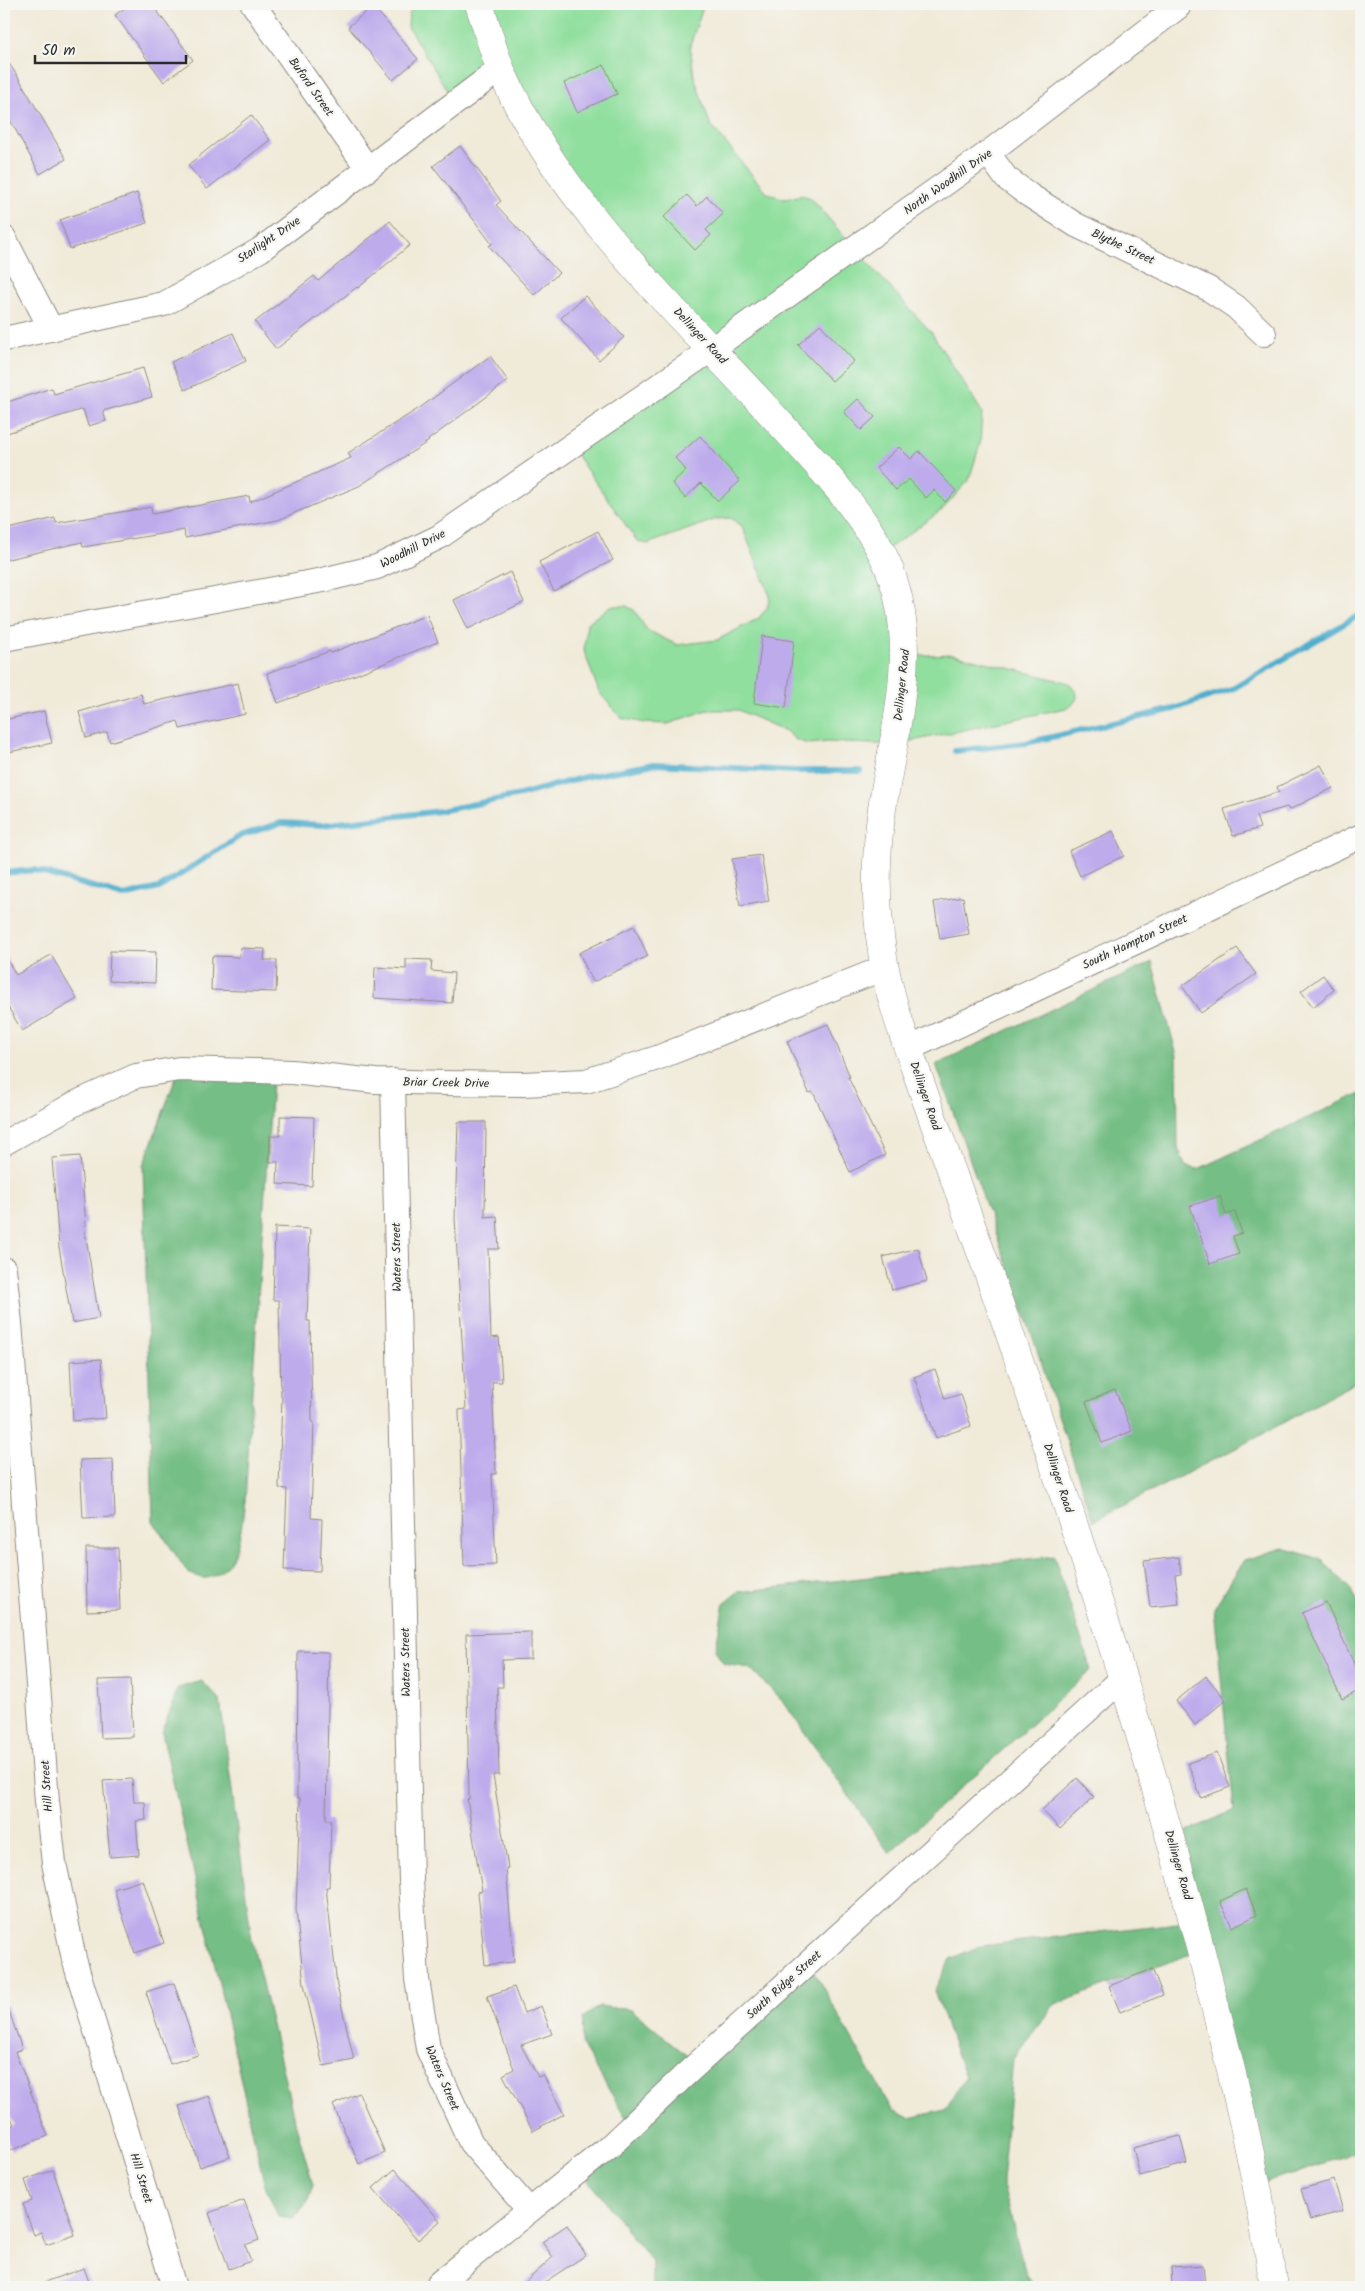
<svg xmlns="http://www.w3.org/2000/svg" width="1365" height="2291" font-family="Kalam,sans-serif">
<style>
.green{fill:#90df9e;stroke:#5e8564}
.forest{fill:#74be85;stroke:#507458}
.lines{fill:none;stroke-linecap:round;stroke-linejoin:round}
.stream{stroke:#4fadcd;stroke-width:6}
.building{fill:#bdabec}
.street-casing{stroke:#8e8a82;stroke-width:26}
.secondary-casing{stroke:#8e8a82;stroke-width:29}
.street{stroke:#fff;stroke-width:24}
.secondary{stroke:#fff;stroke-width:28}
.labels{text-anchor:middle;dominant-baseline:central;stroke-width:4.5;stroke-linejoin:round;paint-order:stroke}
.street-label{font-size:12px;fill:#2b2b2b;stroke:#f6f6f2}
</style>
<rect width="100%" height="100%" fill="#f6f6f2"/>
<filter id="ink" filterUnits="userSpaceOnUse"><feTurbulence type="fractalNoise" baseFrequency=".02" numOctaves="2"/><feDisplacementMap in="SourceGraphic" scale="10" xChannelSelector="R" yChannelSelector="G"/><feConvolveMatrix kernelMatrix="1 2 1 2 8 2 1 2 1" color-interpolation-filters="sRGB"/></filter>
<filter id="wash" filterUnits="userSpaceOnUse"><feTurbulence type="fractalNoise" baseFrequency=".0096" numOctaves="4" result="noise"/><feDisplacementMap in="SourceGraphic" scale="20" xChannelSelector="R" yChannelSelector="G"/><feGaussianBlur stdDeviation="1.12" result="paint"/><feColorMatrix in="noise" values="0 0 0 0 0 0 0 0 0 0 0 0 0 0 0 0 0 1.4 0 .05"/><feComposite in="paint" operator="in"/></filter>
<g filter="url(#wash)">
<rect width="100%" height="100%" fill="#f0ead8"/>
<!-- green -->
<path class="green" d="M418,4H704L690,45L694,76L710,124L767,193L785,199L802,195L811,198L854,248L931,332L982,412L980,444L969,480L942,510L882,553L905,656L953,654L1069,683C1080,694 1080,701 1066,708L894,745L827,742L808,744L796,740L786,731L738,710H707L668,724L644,723L621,718L599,692L584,651L587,623L611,606H626L634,610L647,630L677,645L717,640L759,618L767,608L770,596L742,526L731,518L717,519L647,544L637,541L570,446L711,349L603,230L500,69L455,103L408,27L409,14Z"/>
<!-- forest -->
<g class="forest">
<polygon points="1152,962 1177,1056 1178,1147 1185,1166 1198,1169 1361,1093 1361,1379 1254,1439 1093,1521 1034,1341 936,1064"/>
<path d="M273,1066L245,1501C241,1527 240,1571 207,1578C202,1579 193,1575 188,1573L153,1521L143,1166L179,1069Z"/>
<polygon points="1283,1548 1321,1559 1351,1590 1361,1608 1361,2151 1257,2185 1201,1950 1054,2005 1013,2059 1002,2182 1026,2275 1033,2287 653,2287 653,2264 581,2170 631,2126 582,2045 583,2018 599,2006 632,2010 697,2064 809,1963 892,2110 909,2118 945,2110 965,2078 934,1991 950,1959 980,1946 1194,1921 1171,1839 1234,1810 1214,1608 1244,1560"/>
<polygon points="1054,1556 1091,1670 889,1853 784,1703 750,1668 724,1664 715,1651 724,1603 738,1592"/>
<polygon points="202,1681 220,1700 252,1941 294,2118 313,2185 307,2204 293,2219 278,2217 264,2182 162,1733 178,1688"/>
</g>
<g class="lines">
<!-- stream -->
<g class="stream">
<polyline points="955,751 1026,743 1174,709 1234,688 1361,614"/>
<polyline points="4,873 34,870 124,896 159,888 240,836 281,823 322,825 440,811 520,795 585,777 654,764 795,771 860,771"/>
</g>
</g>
<g id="blocks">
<!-- building -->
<g class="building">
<polygon points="130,4 152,4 193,60 164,82 115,15"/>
<polygon points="373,6 418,59 393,80 348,27"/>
<polygon points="4,56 18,77 66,159 40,174 4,109"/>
<polygon points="604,65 617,94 577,112 564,83"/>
<polygon points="251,115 270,140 207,189 188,165"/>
<polygon points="460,146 501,201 496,205 559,273 534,295 489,246 492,244 433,166"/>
<polygon points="137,193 147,223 70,249 60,220"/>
<polygon points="687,195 697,206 707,196 723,214 706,230 711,235 695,250 664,217"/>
<polygon points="390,221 410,245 358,288 357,287 276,349 255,322 314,276 318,281"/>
<polygon points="585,296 624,337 599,360 561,318"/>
<polygon points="820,324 854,361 832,381 798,345"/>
<polygon points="233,333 246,361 185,390 171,362"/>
<polygon points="490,356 508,381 428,440 429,441 359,486 278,520 185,538 184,530 83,547 82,542 4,560 4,530 55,518 56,523 151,507 152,514 249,496 250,502 351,458 348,453 421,407"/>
<polygon points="143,368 152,397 103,411 106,421 88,426 83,409 4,434 4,403 52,388 54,394"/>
<polygon points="858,399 875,417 861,430 844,412"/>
<polygon points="700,436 740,481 718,501 701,483 685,498 672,483 686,470 675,458"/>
<polygon points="899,447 911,459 919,451 956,491 945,502 934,490 926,498 909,479 896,490 876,468"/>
<polygon points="598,531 613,560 554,591 539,562"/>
<polygon points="510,572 524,602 468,629 454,600"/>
<polygon points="427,615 438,642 342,680 278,703 267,673 330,651 331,653"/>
<polygon points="762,636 794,641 786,708 754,703"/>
<polygon points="238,683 245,714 180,729 178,721 110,742 107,732 86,738 79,712 141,694 144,704"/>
<polygon points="44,711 52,743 4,753 4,720"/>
<polygon points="1321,765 1333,788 1289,810 1287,807 1256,816 1260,828 1233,836 1224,809 1279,792 1277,787"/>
<polygon points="1113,831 1124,856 1080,876 1069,851"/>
<polygon points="761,855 769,901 740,906 732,859"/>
<polygon points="963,897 969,934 940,939 934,902"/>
<polygon points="634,926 648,956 593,982 579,953"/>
<polygon points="240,948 265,949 264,960 277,960 276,992 211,990 212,956 239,957"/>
<polygon points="1237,948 1256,974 1201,1013 1182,986"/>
<polygon points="110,951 156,952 155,983 109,981"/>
<polygon points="4,954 16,975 51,955 77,999 22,1031 4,1000"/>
<polygon points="406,959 432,960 431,971 454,973 452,1003 374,998 375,967 406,969"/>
<polygon points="1323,975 1334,990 1313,1007 1301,991"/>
<polygon points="828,1024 850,1077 848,1077 885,1155 850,1172 813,1092 809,1093 787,1041"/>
<polygon points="280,1116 314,1117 312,1186 277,1184 278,1162 269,1162 270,1136 280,1136"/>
<polygon points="458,1122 486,1122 485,1217 497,1216 499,1249 488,1249 491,1338 499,1337 502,1382 492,1382 496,1474 492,1474 496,1565 464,1566 459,1410 466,1409 455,1218"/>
<polygon points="80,1156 86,1225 84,1225 99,1318 72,1323 59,1247 52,1158"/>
<polygon points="1220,1196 1226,1215 1235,1212 1242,1233 1233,1236 1239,1254 1210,1264 1190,1206"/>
<polygon points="275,1227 310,1229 307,1321 310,1321 312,1422 314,1422 311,1518 322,1519 320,1571 284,1570 287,1489 279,1488 282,1397 281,1397 279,1300 273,1300"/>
<polygon points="918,1248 927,1281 892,1290 883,1257"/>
<polygon points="101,1359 106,1418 73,1421 70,1361"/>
<polygon points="935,1369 945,1399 961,1394 971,1426 936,1438 914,1377"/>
<polygon points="1115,1390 1132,1431 1102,1443 1086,1402"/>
<polygon points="113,1459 115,1517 83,1518 80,1460"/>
<polygon points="86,1548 118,1548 120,1610 87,1611"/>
<polygon points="1179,1557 1181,1574 1175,1575 1179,1604 1150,1607 1144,1561"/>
<polygon points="1326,1602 1361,1679 1361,1690 1342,1699 1302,1613"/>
<polygon points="531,1632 531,1659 502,1660 503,1687 497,1687 499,1775 493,1775 508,1868 506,1868 514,1962 485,1965 478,1892 482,1891 467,1799 469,1799 466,1634"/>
<polygon points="298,1651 329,1652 326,1820 331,1820 329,1887 326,1887 337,1986 354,2060 323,2066 304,1984 296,1910 300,1798 297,1798"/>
<polygon points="1206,1676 1226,1700 1195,1725 1176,1701"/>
<polygon points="130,1679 133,1737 101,1738 98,1680"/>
<polygon points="1217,1753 1230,1787 1201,1798 1188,1763"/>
<polygon points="1077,1778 1094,1797 1060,1829 1042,1810"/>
<polygon points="132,1779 134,1802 145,1802 146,1820 136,1821 139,1855 110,1857 103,1781"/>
<polygon points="143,1880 164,1943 135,1953 114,1889"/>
<polygon points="1246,1889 1257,1915 1232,1927 1220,1901"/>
<polygon points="1152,1969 1163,1995 1120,2012 1109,1986"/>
<polygon points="174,1983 198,2055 170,2064 146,1992"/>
<polygon points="514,1987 524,2013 541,2006 552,2034 521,2045 538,2077 543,2075 564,2114 533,2131 503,2075 514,2069 487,1996"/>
<polygon points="7,2005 22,2049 15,2052 48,2136 11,2150 4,2131 4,2129 14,2125 4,2099 4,2006"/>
<polygon points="359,2093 385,2153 359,2164 333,2105"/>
<polygon points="209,2096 230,2157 200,2167 179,2106"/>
<polygon points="1180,2136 1187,2163 1140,2176 1133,2148"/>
<polygon points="395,2169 440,2221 418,2240 373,2188"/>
<polygon points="53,2170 75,2235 46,2245 41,2232 34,2235 23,2204 32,2201 25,2180"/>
<polygon points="1334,2180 1343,2211 1310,2220 1301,2189"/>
<polygon points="244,2200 259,2240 245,2245 251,2261 229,2269 209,2213"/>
<polygon points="567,2225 586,2255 537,2287 520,2287 553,2257 542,2242"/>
<polygon points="1203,2265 1205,2287 1172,2287 1171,2267"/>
<polygon points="84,2268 91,2287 36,2287 36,2285"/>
</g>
</g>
</g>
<g filter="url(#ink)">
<use href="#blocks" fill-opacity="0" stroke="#8e8a82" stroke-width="1"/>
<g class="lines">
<defs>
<g id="street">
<polyline points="253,4 368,169"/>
<polyline points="988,153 1006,178 1029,195 1076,225 1209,289 1236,307 1264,334"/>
<polyline points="4,238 51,329"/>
<polyline points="4,339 164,304 260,250 500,69"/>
<polyline points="4,639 323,580 377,567 439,537 712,349 988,153 1178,7"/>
<polyline points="908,1049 1361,836"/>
<polyline points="393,1081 411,1881 417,1979 428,2049 471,2143 529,2210"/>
<polyline points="4,1143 76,1103 136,1076 179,1069 292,1072 375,1081 444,1083 523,1084 586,1081 657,1058 884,968"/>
<polyline points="4,1269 10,1323 47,1801 54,1863 74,1959 174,2287"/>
<polyline points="439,2283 609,2147 685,2075 1123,1678"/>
</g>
<path id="secondary" d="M479,4C487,27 493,52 503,75C562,204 670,304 765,407C804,450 855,501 882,553C924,635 895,724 882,809C874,861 875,907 883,958C891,1007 911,1055 927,1102C957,1188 990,1274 1019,1361C1090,1570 1158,1780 1212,1994C1237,2091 1260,2188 1274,2287"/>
</defs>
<!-- street casing -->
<use href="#street" class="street-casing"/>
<!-- secondary casing -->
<use href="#secondary" class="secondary-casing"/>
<!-- street -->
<use href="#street" class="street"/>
<!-- secondary -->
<use href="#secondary" class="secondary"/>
</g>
</g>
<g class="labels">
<!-- street labels -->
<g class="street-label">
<text transform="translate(311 87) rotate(55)">Buford Street</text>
<text transform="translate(948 182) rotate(-35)">North Woodhill Drive</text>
<text transform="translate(269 240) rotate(-34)">Starlight Drive</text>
<text transform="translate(1123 247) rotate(25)">Blythe Street</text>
<text transform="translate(700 336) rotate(47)">Dellinger Road</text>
<text transform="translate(413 549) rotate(-27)">Woodhill Drive</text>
<text transform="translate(902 685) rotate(-84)">Dellinger Road</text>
<text transform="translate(1135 942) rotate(-25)">South Hampton Street</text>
<text transform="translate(446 1083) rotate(1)">Briar Creek Drive</text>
<text transform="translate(925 1096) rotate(71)">Dellinger Road</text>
<text transform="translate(397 1257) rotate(-91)">Waters Street</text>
<text transform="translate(1058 1478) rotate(72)">Dellinger Road</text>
<text transform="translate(406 1662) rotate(-91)">Waters Street</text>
<text transform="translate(47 1786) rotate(-94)">Hill Street</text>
<text transform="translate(1178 1865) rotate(74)">Dellinger Road</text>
<text transform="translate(784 1985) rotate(-42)">South Ridge Street</text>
<text transform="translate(442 2078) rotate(67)">Waters Street</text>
<text transform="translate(141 2178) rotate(73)">Hill Street</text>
</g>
</g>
<!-- margin -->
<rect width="1365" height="2291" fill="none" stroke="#f6f6f2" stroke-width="20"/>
<!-- scale -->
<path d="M35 55v8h151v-8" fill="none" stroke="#2b2b2b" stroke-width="2.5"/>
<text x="42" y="55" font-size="15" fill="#2b2b2b" stroke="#f6f6f2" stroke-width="4" paint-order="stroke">50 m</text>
</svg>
